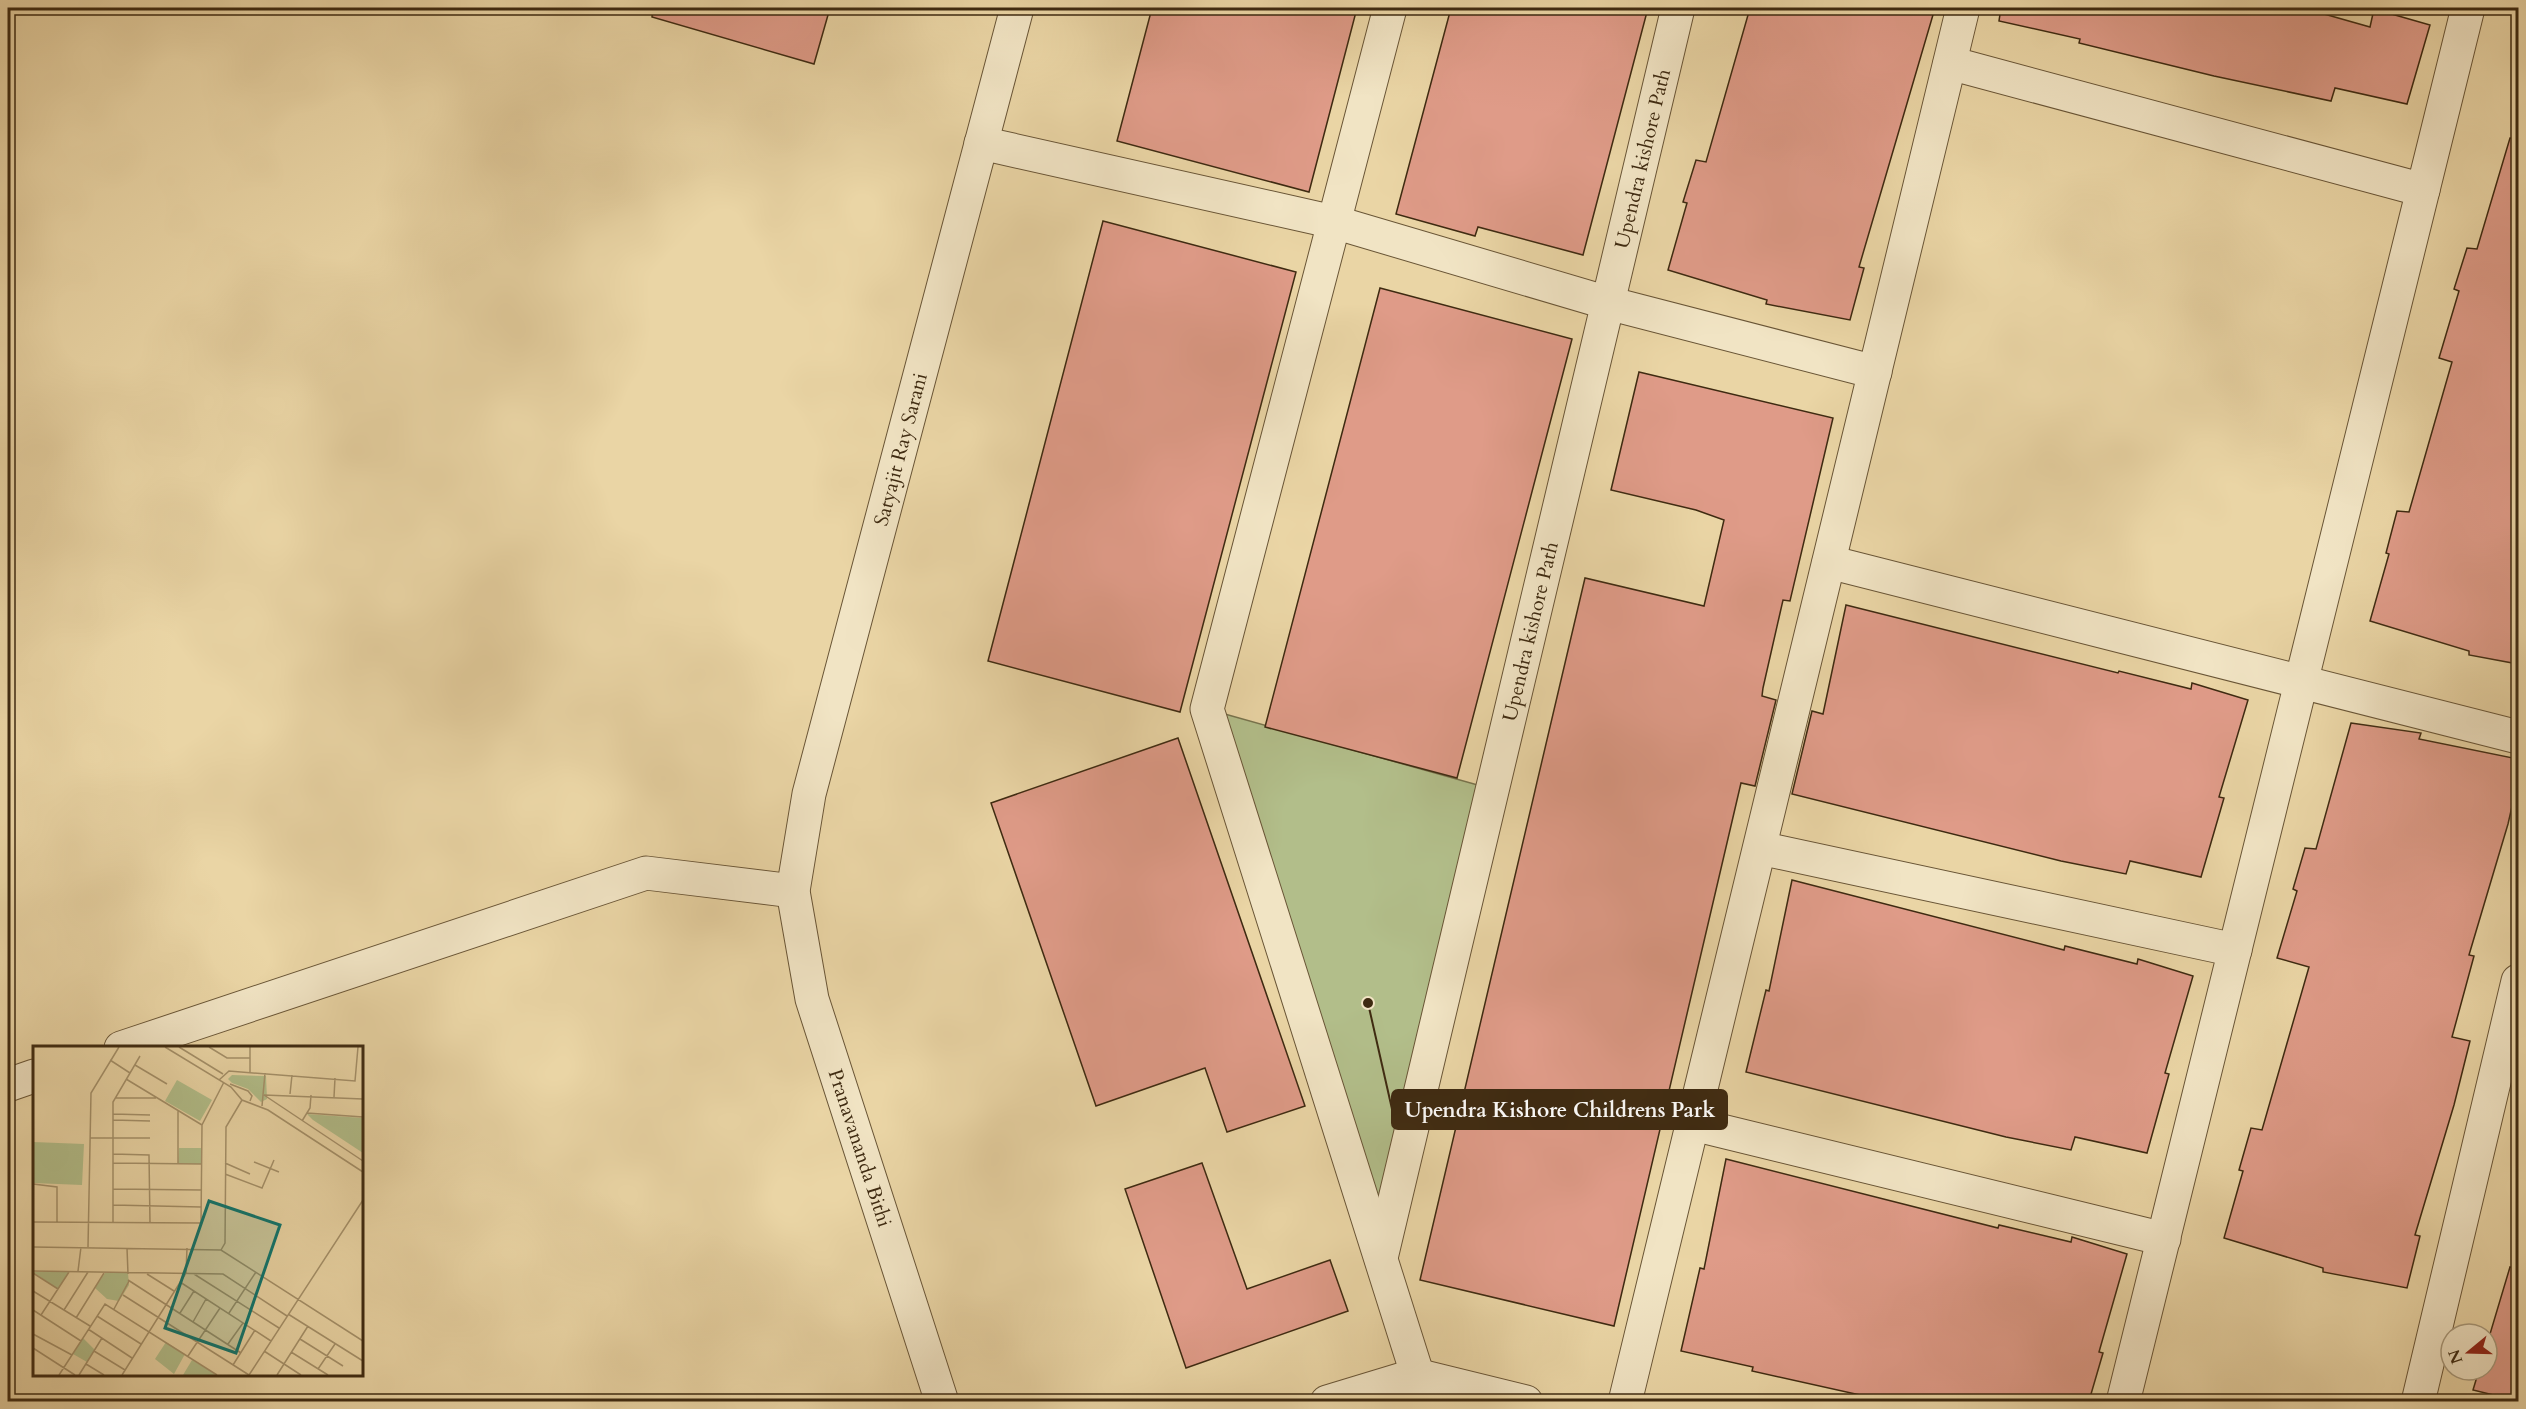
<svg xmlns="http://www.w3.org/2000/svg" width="2526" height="1409" font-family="Cardo,serif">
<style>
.green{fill:#b2be8a;stroke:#78744e;stroke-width:1.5}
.building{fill:#df9b88;stroke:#3e2a11;stroke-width:1.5}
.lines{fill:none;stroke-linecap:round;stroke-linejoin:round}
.street-casing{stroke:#695536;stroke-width:35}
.street{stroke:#f1e4c4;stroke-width:33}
.labels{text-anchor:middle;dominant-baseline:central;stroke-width:5;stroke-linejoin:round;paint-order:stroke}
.street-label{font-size:20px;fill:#3e2a11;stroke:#f1e4c4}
.inset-road{fill:none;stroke:#a5916a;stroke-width:1.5}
.view{fill:#0f766e;fill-opacity:0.15;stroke:#0f766e;stroke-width:3}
.inset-edge{fill:none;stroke:#3e2a11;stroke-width:3}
.leader{fill:none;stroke:#3e2a11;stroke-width:2}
.callout-dot{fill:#3e2a11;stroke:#f1e4c4;stroke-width:2}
.callout{fill:#3e2a11;stroke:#3e2a11;stroke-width:2}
.callout-label{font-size:21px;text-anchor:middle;font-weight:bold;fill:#fff}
</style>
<rect width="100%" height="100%" fill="#ead5a5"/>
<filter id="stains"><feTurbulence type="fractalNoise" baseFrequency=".00333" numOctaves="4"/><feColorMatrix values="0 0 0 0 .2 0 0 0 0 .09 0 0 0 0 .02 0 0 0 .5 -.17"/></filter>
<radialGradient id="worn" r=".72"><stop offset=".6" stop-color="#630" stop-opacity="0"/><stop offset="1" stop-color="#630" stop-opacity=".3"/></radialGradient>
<!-- green -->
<polygon class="green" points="1207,709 1492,789 1378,1216"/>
<!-- building -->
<g class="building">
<polygon points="653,8 830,8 814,64 652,17"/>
<polygon points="1152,8 1357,8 1309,192 1117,141"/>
<polygon points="1451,8 1648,8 1583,255 1478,227 1475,236 1396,214"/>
<polygon points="1750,8 1935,8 1859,267 1864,268 1850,320 1766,304 1767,300 1668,270 1687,203 1683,202 1696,160 1706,162"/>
<polygon points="2001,8 2303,8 2370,27 2374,9 2430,25 2407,104 2335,88 2331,101 2214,76 2079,43 2080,39 1999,21"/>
<polygon points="2510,138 2518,139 2518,664 2469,655 2469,651 2370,621 2389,554 2386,553 2397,511 2409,512 2452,362 2439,358 2459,291 2454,289 2467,248 2477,249"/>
<polygon points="1103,221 1296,272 1180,712 988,661"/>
<polygon points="1380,288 1572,339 1457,778 1265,727"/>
<polygon points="1639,372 1833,418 1790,601 1783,600 1763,688 1762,696 1776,700 1755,786 1741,783 1614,1326 1420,1280 1585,578 1704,606 1724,520 1696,510 1611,490"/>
<polygon points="1846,605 2118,673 2119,671 2191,689 2192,683 2248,700 2219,797 2224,798 2201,877 2130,861 2126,874 2061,861 1792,794 1812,711 1823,714"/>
<polygon points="2351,723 2421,733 2419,739 2518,759 2518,780 2508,824 2469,955 2474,956 2452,1037 2470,1041 2454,1105 2415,1235 2420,1236 2407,1288 2323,1272 2323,1268 2224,1238 2243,1171 2239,1170 2251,1128 2262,1130 2309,967 2277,958 2297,891 2293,889 2305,848 2316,849"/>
<polygon points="1178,738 1305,1106 1227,1132 1205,1068 1096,1106 991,803"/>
<polygon points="1792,880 2064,950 2065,946 2137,964 2138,959 2193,976 2165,1073 2169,1074 2147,1153 2075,1137 2071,1150 2006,1137 1746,1072 1766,990 1769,991"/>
<polygon points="1726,1159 1998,1228 1999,1225 2071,1242 2072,1237 2127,1254 2099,1352 2103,1353 2089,1401 1887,1401 1752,1371 1753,1367 1681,1351 1700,1268 1704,1269"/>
<polygon points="1202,1163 1247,1289 1330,1260 1348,1311 1186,1368 1125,1189"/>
<polygon points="2510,1267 2518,1269 2518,1401 2473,1390 2479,1370 2487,1370 2487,1344"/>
</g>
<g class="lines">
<defs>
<g id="street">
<polyline points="1390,8 1207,709 1426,1402"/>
<polyline points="1950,63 2423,190"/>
<polyline points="981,143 1334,222 1608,303 1875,372"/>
<polyline points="1829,562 2518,737"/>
<polyline points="1760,848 2235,950"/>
<polyline points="121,1048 646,873 793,891"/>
<polyline points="8,1085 34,1076"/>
<polyline points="1693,1124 2164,1239"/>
<path id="s1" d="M1381,1258L1678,8"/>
<path id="s2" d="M942,1402L812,999L793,891L809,794L1017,8"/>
<polyline points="1327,1402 1416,1375 1526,1402"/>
<polyline points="1625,1402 1963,8"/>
<polyline points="2123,1402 2468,8"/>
<polyline points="2418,1402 2518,981"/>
</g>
</defs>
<!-- street casing -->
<use href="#street" class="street-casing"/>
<!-- street -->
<use href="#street" class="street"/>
</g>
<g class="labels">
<!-- street labels -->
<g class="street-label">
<text stroke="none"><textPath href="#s1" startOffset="1130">Upendra kishore Path</textPath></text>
<text stroke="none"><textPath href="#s2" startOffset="988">Satyajit Ray Sarani</textPath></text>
<text stroke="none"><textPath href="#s1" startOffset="644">Upendra kishore Path</textPath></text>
<text transform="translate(860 1148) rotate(72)">Pranavananda Bithi</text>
</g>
</g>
<!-- overview -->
<g transform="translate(33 1046)">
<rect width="330" height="330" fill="#ead5a5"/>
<path d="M199,29L233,30L234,53L228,56L215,43L199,37L195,33ZM144,34L179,54L167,75L132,55ZM274,68L330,72V107L280,74ZM0,96L51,98L49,139L0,137ZM146,102H168V118H145ZM37,225L25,243L0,226ZM72,227H95L96,239L86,255L74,253L62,242ZM50,292L62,304L54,316L40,308ZM133,296L152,308L141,328L122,313ZM159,314L184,329H150Z" fill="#b2be8a"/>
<path class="inset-road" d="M132,1L198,41L209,54L235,64L330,126M146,1L190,28M176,1L194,12H217M77,14L97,27M102,19L134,38M217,26V1M93,33L169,79M186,34L196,25L322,35L325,1M197,38L215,45L219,50L217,55M257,48L259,29M231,49L330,115M231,49L330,53M301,51L302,32M82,52H123M229,60L232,27M274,67L330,71M80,68L117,69M80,74L117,75M269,75L277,62L278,49M57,92H117M80,108L116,109L117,177M221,116L246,126M80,117L168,118M192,117L217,128M145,118V65M192,128L229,142L241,114M0,138L24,141V177M80,143L168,144M80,159L168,161M0,176L168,177L169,79L191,36M80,177V56L107,10M0,201L188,204L330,295M55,201L58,47L86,1M94,202L95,228M188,204L192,197L193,81L209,54M0,225L190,228L254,270M45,225L48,201M0,227L25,243M114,228L141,245M161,228L246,282M95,234L208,307M147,236L238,295M0,245L57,280M90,249L216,329M81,263L96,235M0,264L48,295M31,264L55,226M147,267L161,245M196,267L223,226M255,268L330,315M8,269L36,226M64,270L108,298M43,272L71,227M160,276L173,253M55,283L99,312M0,288L39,309M267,293L310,320M195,298L210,277M0,302L42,329M61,305L92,324M231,305L268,329M258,306L295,329M155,310L187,262M53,318L71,329M200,319L222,284M285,323L302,298M26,329L72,258L184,329M46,329L69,292M89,329L153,227L154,202M216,329L330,154M244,329L275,280"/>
<path class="view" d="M176,155L247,179L203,307L132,282Z"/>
<rect width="330" height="330" class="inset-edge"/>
</g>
<!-- callouts -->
<path class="leader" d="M1368 1003L1392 1109"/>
<circle class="callout-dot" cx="1368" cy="1003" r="6"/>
<rect class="callout" x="1392" y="1090" width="335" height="39" rx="6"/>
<g class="callout-label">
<text x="1560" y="1117">Upendra Kishore Childrens Park</text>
</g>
<!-- margin -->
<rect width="2526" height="1409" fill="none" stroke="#ead5a5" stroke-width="30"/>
<rect x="9" y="9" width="2508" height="1391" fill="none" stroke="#3e2a11" stroke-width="3"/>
<rect x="15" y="15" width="2496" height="1379" fill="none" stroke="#3e2a11" stroke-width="1.5"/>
<!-- north arrow -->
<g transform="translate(2469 1352) rotate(251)"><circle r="28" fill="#f1e4c4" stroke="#a99a7c" stroke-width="1.5"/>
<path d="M0-4.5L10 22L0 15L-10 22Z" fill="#8f2418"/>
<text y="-9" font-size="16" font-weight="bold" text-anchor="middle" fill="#3e2a11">N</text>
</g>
<rect width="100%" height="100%" filter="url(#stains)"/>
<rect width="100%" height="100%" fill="url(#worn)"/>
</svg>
